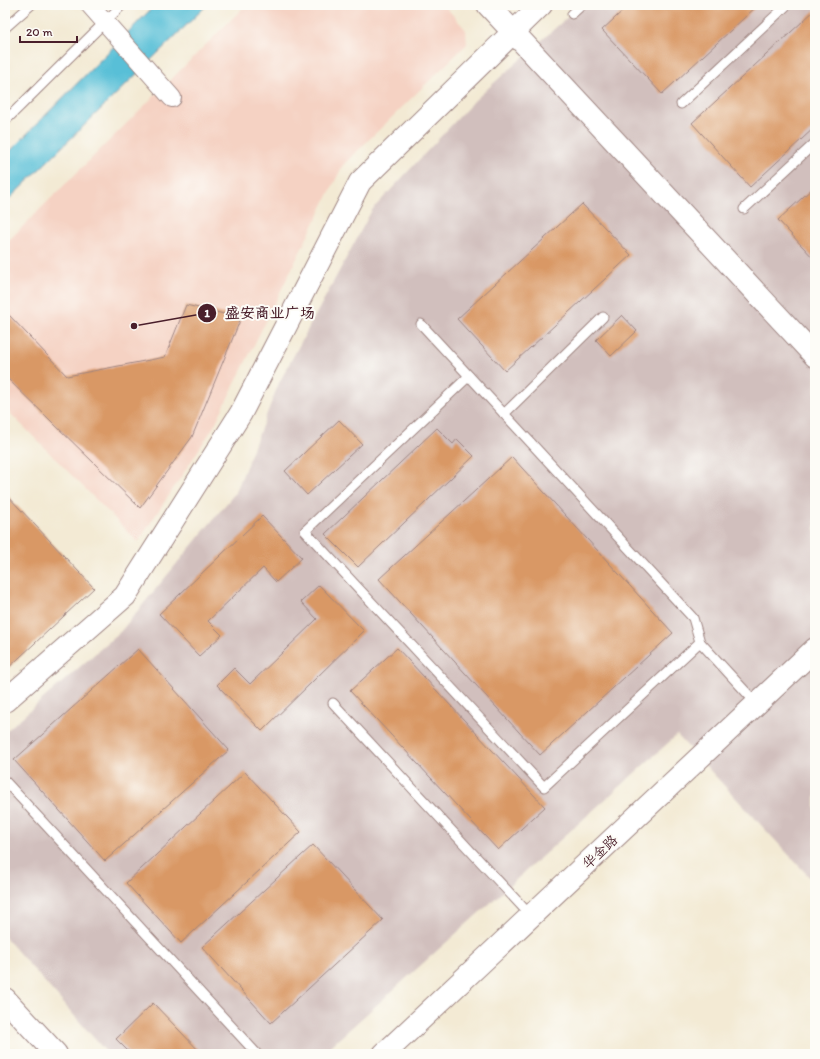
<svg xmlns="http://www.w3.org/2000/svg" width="820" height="1059" font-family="Itim,'LXGW WenKai TC',sans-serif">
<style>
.built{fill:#f5d2c3}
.industrial{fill:#d1bfbd}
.water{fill:#59bfd7;stroke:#526f81}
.building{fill:#d99865}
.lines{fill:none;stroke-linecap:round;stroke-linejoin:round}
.service-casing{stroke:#9e8480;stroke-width:11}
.minor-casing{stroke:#9e8480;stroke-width:20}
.tertiary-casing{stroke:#9e8480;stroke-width:24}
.secondary-casing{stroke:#9e8480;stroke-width:24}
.primary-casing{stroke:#9e8480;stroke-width:24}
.service{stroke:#fff;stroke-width:9}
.minor{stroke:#fff;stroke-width:18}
.tertiary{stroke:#fff;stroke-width:22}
.secondary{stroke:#fff;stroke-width:22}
.primary{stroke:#fff;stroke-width:22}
.labels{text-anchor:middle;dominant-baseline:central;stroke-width:4;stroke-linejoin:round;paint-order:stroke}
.street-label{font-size:14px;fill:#4a1f2b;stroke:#fdfcf7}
.leader{fill:none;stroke:#4a1f2b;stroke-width:1.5}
.callout-dot{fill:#4a1f2b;stroke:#fdfcf7;stroke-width:1.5}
.mark-label{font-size:12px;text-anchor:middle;font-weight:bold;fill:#fff}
.callout-label{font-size:15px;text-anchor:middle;font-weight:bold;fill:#4a1f2b;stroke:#fdfcf7;stroke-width:4;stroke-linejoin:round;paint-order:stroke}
</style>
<rect width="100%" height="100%" fill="#fdfcf7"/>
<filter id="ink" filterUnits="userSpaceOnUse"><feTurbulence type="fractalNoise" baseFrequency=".025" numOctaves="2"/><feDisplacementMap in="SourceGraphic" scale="8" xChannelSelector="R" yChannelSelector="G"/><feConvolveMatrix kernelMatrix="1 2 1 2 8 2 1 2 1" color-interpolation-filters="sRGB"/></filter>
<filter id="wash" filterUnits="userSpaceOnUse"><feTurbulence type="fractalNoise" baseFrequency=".012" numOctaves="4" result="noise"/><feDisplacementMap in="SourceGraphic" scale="16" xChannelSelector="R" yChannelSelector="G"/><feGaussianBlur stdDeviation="0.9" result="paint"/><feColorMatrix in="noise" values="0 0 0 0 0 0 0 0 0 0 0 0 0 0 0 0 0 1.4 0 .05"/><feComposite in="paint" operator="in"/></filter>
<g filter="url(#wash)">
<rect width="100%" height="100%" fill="#f3ead4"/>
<!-- built -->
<polygon class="built" points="246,5 444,5 466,30 467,44 343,165 213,428 138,542 5,408 5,244"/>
<!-- industrial -->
<polygon class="industrial" points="581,5 815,5 815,883 677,735 322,1054 108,1054 5,937 5,732 121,631 236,492 279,383 372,210 475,100"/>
<!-- water -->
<polygon class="water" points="155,5 207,5 5,203 5,156"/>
<g id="blocks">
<!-- building -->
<g class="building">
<polygon points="629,5 758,5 662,94 602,30"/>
<polygon points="815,10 815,127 750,187 692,123"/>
<polygon points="815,186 815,260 778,220"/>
<polygon points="582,204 631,255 505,371 457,319"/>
<polygon points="186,305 241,318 192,437 140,508 5,376 5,316 9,315 67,376 165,357"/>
<polygon points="622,315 637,331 611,356 596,340"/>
<polygon points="339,420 362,444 307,495 285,471"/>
<polygon points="437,428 453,444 457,439 474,456 358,567 325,534"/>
<polygon points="512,457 673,633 540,755 379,579"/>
<polygon points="5,493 94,588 5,671"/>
<polygon points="262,516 302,558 276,582 263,568 208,621 222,635 199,656 159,614"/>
<polygon points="319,585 364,631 262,731 217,685 234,668 250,684 317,619 301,602"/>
<polygon points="397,648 545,807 498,850 350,691"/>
<polygon points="138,649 229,750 105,861 14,760"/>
<polygon points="245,772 301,832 181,943 126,883"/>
<polygon points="313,845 383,920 271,1023 202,947"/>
<polygon points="153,1003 202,1054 131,1054 116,1039"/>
</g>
</g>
</g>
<g filter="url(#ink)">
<use href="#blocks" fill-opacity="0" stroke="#9e8480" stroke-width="1"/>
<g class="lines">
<defs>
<g id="service">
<polyline points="572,14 582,5"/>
<polyline points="5,28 31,5"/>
<polyline points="681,104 787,5"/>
<polyline points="5,121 122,5"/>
<polyline points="744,209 815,143"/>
<polyline points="421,324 693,618 700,642 757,704"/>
<polyline points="469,376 305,531 544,787 700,642"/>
<polyline points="504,414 603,317"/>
<polyline points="333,703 531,916"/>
<polyline points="5,781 257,1054"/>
</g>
<polyline id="minor" points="90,5 172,98"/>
<g id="tertiary">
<polyline points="488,5 815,356"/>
<polyline points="5,701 125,596 241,413 360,182 541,5"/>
</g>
<polyline id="secondary" points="5,999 56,1054"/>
<polyline id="primary" points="384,1054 815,649"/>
</defs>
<!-- service casing -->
<use href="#service" class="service-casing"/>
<!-- minor casing -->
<use href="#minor" class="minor-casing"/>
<!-- tertiary casing -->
<use href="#tertiary" class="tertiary-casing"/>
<!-- secondary casing -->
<use href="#secondary" class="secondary-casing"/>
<!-- primary casing -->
<use href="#primary" class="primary-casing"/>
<!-- service -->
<use href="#service" class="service"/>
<!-- minor -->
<use href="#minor" class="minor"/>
<!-- tertiary -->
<use href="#tertiary" class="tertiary"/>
<!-- secondary -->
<use href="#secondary" class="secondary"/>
<!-- primary -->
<use href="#primary" class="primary"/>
</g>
</g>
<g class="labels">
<!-- street labels -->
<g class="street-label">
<text transform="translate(600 852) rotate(-43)">华金路</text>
</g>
</g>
<!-- callouts -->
<path class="leader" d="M134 326L207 313"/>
<g class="callout-dot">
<circle cx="134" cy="326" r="4"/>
<circle cx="207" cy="313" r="10"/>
</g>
<g class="mark-label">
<text x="207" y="317">1</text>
</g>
<g class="callout-label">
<text x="270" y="318">盛安商业广场</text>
</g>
<!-- margin -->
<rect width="820" height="1059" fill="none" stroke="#fdfcf7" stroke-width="20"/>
<!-- scale -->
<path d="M20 36v6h57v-6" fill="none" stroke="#4a1f2b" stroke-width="2"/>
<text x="26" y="36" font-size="12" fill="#4a1f2b" stroke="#fdfcf7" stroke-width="3" paint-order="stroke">20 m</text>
</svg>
